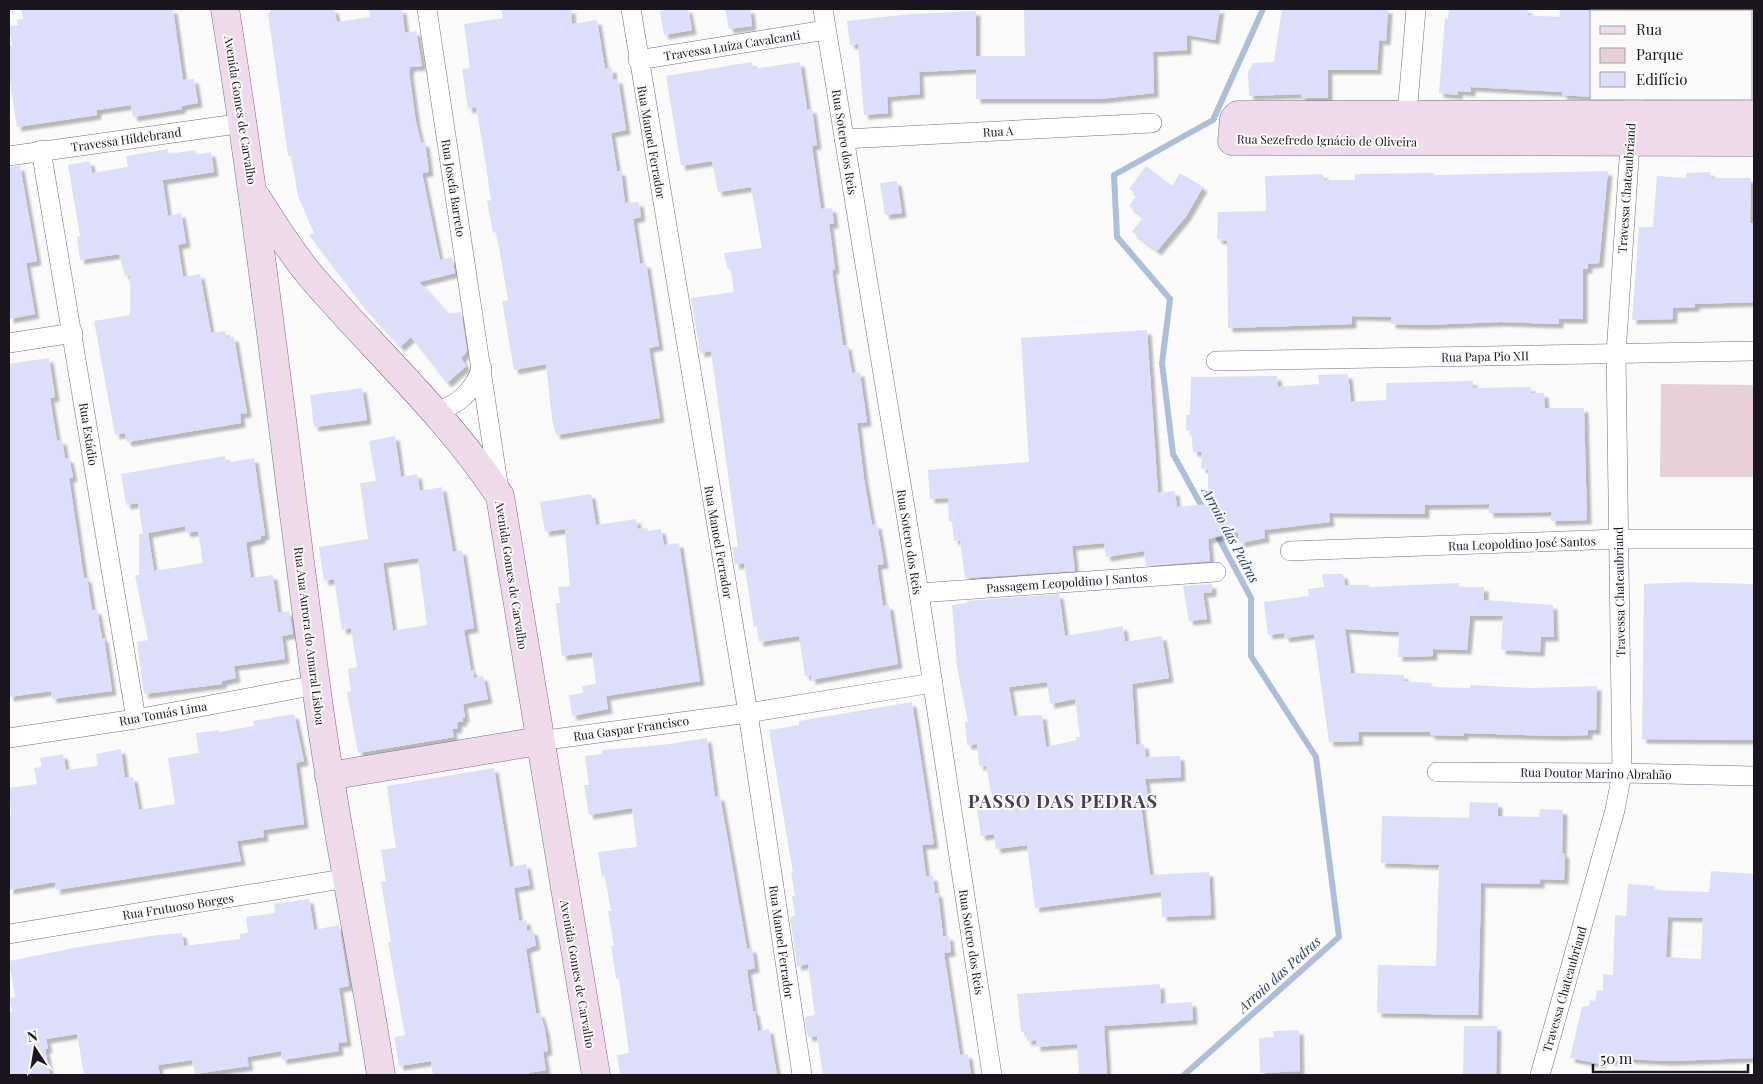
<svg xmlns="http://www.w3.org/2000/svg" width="1763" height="1084" font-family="'Playfair Display',serif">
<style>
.green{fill:#e6cfd6}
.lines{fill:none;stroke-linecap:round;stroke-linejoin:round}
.stream{stroke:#aebed8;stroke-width:6}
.building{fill:#dddef9;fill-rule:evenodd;filter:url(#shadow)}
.street-casing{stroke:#786a87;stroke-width:20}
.secondary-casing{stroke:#786a87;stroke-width:29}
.street{stroke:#fff;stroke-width:19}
.secondary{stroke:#efdaec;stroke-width:28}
.labels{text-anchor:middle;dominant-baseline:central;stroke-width:4;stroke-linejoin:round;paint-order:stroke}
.street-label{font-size:12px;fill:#1b1520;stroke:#fafafa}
.water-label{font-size:14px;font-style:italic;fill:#294267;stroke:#fafafa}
.district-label{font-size:18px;font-weight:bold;letter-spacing:1px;fill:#4a3d57;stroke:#fafafa}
</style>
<defs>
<filter id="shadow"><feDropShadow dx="4.5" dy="4.5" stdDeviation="1" flood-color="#0004"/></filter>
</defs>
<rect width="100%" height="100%" fill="#fafafa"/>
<!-- green -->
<polygon class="green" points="1661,384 1754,385 1754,477 1660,477"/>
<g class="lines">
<!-- stream -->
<g class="stream">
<polyline points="1205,512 1173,454 1162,363 1170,299 1117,237 1114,175 1213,120 1263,9"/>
<polyline points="1184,1075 1339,937 1316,757 1251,656 1251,598 1214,529"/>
</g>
</g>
<!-- building -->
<g class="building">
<polygon points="21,9 173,9 183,80 194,79 198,103 181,106 182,109 133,117 131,105 97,110 97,115 17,127 9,76 9,46 12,46 9,26 18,25 17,20 23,19"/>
<polygon points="270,9 334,9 337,22 370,17 369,9 402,9 405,33 416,31 422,66 410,67 409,72 416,122 421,143 425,142 429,172 422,173 440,260 452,257 455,273 419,282 448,314 461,312 467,351 461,358 466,366 447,383 411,337 400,347 363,306 309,235 314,233 298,196 291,156 288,156 268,13 271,12"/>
<polygon points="501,9 571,9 572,24 597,20 605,69 612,68 613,80 618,79 626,130 611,133 617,171 621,171 625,203 639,202 641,217 633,219 640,264 646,263 659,346 649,348 660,418 556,435 552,419 546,364 514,370 502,301 508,300 500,253 496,232 493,233 487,201 491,200 484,153 476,107 468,109 462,69 470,68 464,24 503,18"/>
<polygon points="672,9 688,9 692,30 664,35 660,11"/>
<polygon points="725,9 750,9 752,26 729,29"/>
<polygon points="1024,9 1220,9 1215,40 1187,35 1187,50 1153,52 1154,93 1100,99 976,99 976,69 919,72 920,94 887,97 888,113 864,115 858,44 850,45 847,21 911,14 976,11 976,56 1025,56"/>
<polygon points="1282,9 1388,9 1386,41 1379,40 1377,70 1328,70 1328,98 1301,98 1301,94 1249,96 1248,72 1253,63 1274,62"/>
<polygon points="1449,9 1528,9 1527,15 1560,17 1560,9 1592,9 1592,97 1562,95 1562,92 1471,87 1471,92 1458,91 1458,95 1439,93 1445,18 1448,19"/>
<polygon points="752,62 753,69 800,62 807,109 812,109 817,145 812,146 821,209 832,208 834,224 829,224 835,269 832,270 843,345 847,345 852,373 860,372 861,381 867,422 857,423 864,479 872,525 877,524 884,564 877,565 883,606 889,605 898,664 811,680 811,675 805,676 799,636 759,642 757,626 754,627 744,563 735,565 732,547 738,547 711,351 700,353 691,298 734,292 731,271 727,267 724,253 762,248 751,187 718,192 712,161 681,166 666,76"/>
<polygon points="168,149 169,154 195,150 196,155 211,152 214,172 163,180 163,183 168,216 181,213 186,243 178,245 183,277 200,274 211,333 225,331 227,338 234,337 247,413 240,414 241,423 127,442 125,433 115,435 94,321 130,315 130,275 125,276 119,254 80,260 77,237 80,236 68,165 90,161 92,173 128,167 126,156"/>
<polygon points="20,166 37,261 26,263 35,314 9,319 9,167"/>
<polygon points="1146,166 1172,186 1180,173 1203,187 1187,215 1157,251 1132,232 1143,217 1129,206 1137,195 1129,189"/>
<polygon points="1608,171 1599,263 1588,264 1588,269 1583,269 1583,319 1559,319 1559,324 1501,322 1422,325 1391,324 1391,317 1352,316 1352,324 1228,328 1227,241 1217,239 1218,212 1266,211 1265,176 1323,174 1324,180 1355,180 1355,174 1434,173 1434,175"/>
<polygon points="1710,172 1711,178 1751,178 1750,223 1754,223 1754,302 1695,304 1695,307 1673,308 1673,319 1632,320 1639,227 1653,227 1657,176 1686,178 1686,173"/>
<polygon points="897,181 902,213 885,215 880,183"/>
<polygon points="1147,330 1158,493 1175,491 1177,507 1208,504 1208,470 1201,468 1202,452 1193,452 1191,430 1186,431 1186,415 1190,415 1191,377 1277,376 1278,387 1319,384 1318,375 1348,374 1351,402 1386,400 1386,383 1473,381 1473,388 1531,387 1531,393 1544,393 1545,408 1584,408 1587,520 1551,521 1551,512 1489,513 1489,504 1425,505 1425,514 1329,513 1330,522 1264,530 1265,538 1240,543 1238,532 1208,539 1210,561 1146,566 1144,551 1106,557 1104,543 1072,546 1075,571 965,578 960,540 954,541 952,522 949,522 948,498 930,499 928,470 1029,462 1021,338"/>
<polygon points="49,358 55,397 50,398 57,441 62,440 65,458 69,458 73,477 69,478 84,578 87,578 92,610 97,610 102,638 104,638 112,691 52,699 51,691 9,697 9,364"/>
<polygon points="362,388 367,420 314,427 310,395"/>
<path d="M395,436L401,477L417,474L420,491L442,487L453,552L462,550L474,628L464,630L471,671L473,670L474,678L483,676L488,699L463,704L465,718H462L463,722H458L457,729H452L454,737L358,753L347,692L351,691L348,669L357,667L351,628L342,630L334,579L324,581L319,547L368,539L360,483L376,481L369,441ZM418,558L427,625L393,631L383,563Z"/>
<path d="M225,456L226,463L254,458L265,535L261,536V539L247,542L246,544L251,578L273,575L278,613L289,611L293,634L282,636L285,659L234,666L236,678L222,681V684L144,694L137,642L148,640L135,575H139V534H143L138,503L126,505L121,474ZM185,526L186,533L198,531L203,563L154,571L148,533L144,534Z"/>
<polygon points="591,494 596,525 636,519 638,529 647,528 648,531 661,529 664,545 679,543 700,681 606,696 608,709 572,716 569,695 583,693 582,686 596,684 592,652 562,656 556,606 556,603 560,603 558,587 570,586 565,529 545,532 540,502"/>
<polygon points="1322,574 1343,574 1345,585 1369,585 1369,587 1459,583 1459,587 1484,587 1484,600 1553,605 1554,637 1541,637 1540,652 1501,650 1503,616 1470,616 1467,650 1433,649 1433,656 1398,657 1399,632 1345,629 1351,673 1404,675 1404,681 1432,683 1431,687 1470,688 1471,685 1531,688 1597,686 1596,730 1588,730 1588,735 1557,736 1464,733 1464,736 1430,735 1430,732 1358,732 1359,741 1329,742 1314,634 1285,638 1284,633 1268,635 1264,602 1309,596 1308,589 1324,587"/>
<polygon points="1686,582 1754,584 1754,740 1642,739 1644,584"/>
<polygon points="1212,584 1212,592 1203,593 1207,619 1189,621 1183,586"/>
<path d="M1059,594L1065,636L1123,626L1125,642L1162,636L1169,678L1132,684L1136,745L1144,744L1146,757L1180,756L1181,777L1145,779L1149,804L1141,805L1150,875L1209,872L1211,915L1162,917L1161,892L1035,908L1027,845L996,849L994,834L981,836L976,804L993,801L986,766H979L977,744L967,745L965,722H968L957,667L952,605L967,603V601ZM1047,682L1050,704L1075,699L1080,737H1076L1077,740L1046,747L1042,715L1014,716L1009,687Z"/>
<polygon points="912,702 934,844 922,845 926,877 933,876 935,893 938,893 943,936 949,936 951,952 944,953 960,1055 968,1054 971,1075 823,1075 817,1036 808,1037 805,1021 805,1017 815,1015 808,964 797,966 790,917 795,916 792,896 795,896 791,873 793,873 769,730 799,725 799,721"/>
<polygon points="294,714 304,761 296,763 304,824 263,830 264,837 237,841 241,861 56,890 55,882 9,890 9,815 11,815 9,788 37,784 34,768 42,767 40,758 63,754 66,770 98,766 96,754 121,749 125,778 133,777 139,810 175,804 168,758 199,753 196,733 219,730 219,732 254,726 253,721"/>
<polygon points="707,738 715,797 720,796 747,949 752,948 755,968 747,970 753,1011 755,1011 758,1031 769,1029 777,1075 620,1075 617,1055 629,1053 619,978 616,979 611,946 614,946 608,911 611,911 605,876 602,877 598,852 637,847 632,808 589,815 584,785 589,785 585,756 602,754 602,750 662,745"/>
<polygon points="494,768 510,867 526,864 530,885 514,888 519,921 526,920 527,931 533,930 536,945 526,949 536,1013 540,1013 545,1030 548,1051 543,1052 546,1070 529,1073 530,1075 433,1075 431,1061 399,1066 394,1037 405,1035 388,942 391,942 381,882 386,881 381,850 396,848 387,786"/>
<polygon points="1470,802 1498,803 1498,816 1539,817 1540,809 1563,810 1562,853 1565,854 1564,880 1540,879 1540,884 1481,883 1478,1015 1377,1013 1378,965 1436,966 1439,865 1381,863 1382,816 1469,818"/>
<path d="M1711,871L1754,874V1058L1668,1061L1627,1059V1062L1617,1060V1062L1602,1059L1601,1064L1570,1058L1582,1007L1589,1006L1590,1000L1595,1001L1597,990L1603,991V974L1613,975L1615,915L1626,916L1628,884L1655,886L1654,890L1709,892ZM1668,917L1703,918L1701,959L1666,957Z"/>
<polygon points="309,899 314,930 339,925 349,986 339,988 347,1042 338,1043 339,1051 282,1060 281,1051 247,1057 249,1066 195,1074 192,1060 158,1065 160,1075 84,1075 77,1034 46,1039 48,1048 45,1049 50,1075 9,1075 9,1013 12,1012 10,998 15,997 9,961 79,947 158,935 182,933 184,946 240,939 240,934 248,933 246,917 275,913 274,904"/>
<polygon points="1160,984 1161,1004 1192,1002 1193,1020 1104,1026 1107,1075 1079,1075 1077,1044 1036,1047 1036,1040 1027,1041 1026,1032 1021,1032 1017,994"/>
<polygon points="1464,1026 1497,1026 1496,1075 1463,1075"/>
<polygon points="1299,1030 1300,1071 1260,1073 1259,1038 1274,1037 1273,1031"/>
</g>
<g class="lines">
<defs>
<g id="street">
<polyline points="427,9 499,490"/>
<polyline points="631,9 748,713 802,1075"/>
<polyline points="823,9 919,593 992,1075"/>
<polyline points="1642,11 1642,9"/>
<polyline points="638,60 826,30"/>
<polyline points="1407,115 1416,9"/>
<polyline points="844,139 1152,123"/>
<polyline points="41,150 136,719"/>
<polyline points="9,156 244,123"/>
<polyline points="9,343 73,333"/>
<polyline points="1216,361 1754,351"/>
<path d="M435,412C459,405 473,391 482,368"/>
<polyline points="1290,551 1618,539 1754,539"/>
<polyline points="919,593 1216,572"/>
<polyline points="9,738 136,719 316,685"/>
<polyline points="539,741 748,713 933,683"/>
<polyline points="1437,772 1622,773 1754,776"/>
<polyline points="9,934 348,878"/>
<polyline points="1540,1075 1615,810 1622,773 1616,354 1633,99"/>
</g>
<g id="secondary">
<path d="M225,9C261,234 286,460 316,685C333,816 361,945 381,1075"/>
<polyline points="1754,114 1238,115 1234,119 1232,141 1754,142"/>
<path d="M256,197C273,223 290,251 310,275C373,349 446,414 500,496L596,1075"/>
<polyline points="329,776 539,741"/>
</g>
</defs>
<!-- street casing -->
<use href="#street" class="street-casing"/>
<!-- secondary casing -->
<use href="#secondary" class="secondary-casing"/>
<!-- street -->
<use href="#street" class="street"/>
<!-- secondary -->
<use href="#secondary" class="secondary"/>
</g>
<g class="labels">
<!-- street labels -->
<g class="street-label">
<text transform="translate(732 45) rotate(-9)">Travessa Luiza Cavalcanti</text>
<text transform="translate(241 110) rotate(81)">Avenida Gomes de Carvalho</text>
<text transform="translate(998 131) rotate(-3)">Rua A</text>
<text transform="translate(126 139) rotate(-8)">Travessa Hildebrand</text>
<text transform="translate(1327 140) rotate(1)">Rua Sezefredo Ignácio de Oliveira</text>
<text transform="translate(652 142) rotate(80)">Rua Manoel Ferrador</text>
<text transform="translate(845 142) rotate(81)">Rua Sotero dos Reis</text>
<text transform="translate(454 188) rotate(81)">Rua Josefa Barreto</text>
<text transform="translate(1626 188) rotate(-86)">Travessa Chateaubriand</text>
<text transform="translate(1485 356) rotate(-1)">Rua Papa Pio XII</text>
<text transform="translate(89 434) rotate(81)">Rua Estádio</text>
<text transform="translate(719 542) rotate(80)">Rua Manoel Ferrador</text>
<text transform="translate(910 542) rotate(81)">Rua Sotero dos Reis</text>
<text transform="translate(1522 543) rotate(-2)">Rua Leopoldino José Santos</text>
<text transform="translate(512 575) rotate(81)">Avenida Gomes de Carvalho</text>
<text transform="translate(1067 582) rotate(-4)">Passagem Leopoldino J Santos</text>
<text transform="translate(1619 592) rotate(-91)">Travessa Chateaubriand</text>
<text transform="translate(310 636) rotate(83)">Rua Ana Aurora do Amaral Lisboa</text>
<text transform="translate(163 713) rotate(-10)">Rua Tomás Lima</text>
<text transform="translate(631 728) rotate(-8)">Rua Gaspar Francisco</text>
<text transform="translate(1596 773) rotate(1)">Rua Doutor Marino Abrahão</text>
<text transform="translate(178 906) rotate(-9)">Rua Frutuoso Borges</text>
<text transform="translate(782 942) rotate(82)">Rua Manoel Ferrador</text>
<text transform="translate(972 942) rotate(81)">Rua Sotero dos Reis</text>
<text transform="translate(578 974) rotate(80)">Avenida Gomes de Carvalho</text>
<text transform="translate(1564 989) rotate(-74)">Travessa Chateaubriand</text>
</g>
<!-- water labels -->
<g class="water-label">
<text transform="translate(1231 535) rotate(62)">Arroio das Pedras</text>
<text transform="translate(1279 974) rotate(-42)">Arroio das Pedras</text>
</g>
<!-- district labels -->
<g class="district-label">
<text x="1063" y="801">PASSO DAS PEDRAS</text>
</g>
</g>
<!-- border -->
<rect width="1763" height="1084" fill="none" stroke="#1b1520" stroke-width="20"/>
<!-- legend -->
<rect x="1590" y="10" width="162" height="90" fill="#fafafa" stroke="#a19ea3"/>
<rect x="1600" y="26" width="25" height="8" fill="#efdaec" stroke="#a19ea3"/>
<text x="1636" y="35" font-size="15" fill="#1b1520">Rua</text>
<rect x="1600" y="48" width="25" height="15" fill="#e6cfd6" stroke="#a19ea3"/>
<text x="1636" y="60" font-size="15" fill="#1b1520">Parque</text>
<rect x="1600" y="72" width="25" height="15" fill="#dddef9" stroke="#a19ea3"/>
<text x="1636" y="85" font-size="15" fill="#1b1520">Edifício</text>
<!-- north arrow -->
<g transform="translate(35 1049) rotate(348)" stroke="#fafafa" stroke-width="4" paint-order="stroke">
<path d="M0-4L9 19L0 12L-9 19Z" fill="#1b1520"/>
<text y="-8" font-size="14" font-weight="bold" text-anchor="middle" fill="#1b1520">N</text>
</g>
<!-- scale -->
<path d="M1593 1064v8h155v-8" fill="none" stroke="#1b1520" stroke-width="2.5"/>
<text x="1600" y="1064" font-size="15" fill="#1b1520" stroke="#fafafa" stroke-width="4" paint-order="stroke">50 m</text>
</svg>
